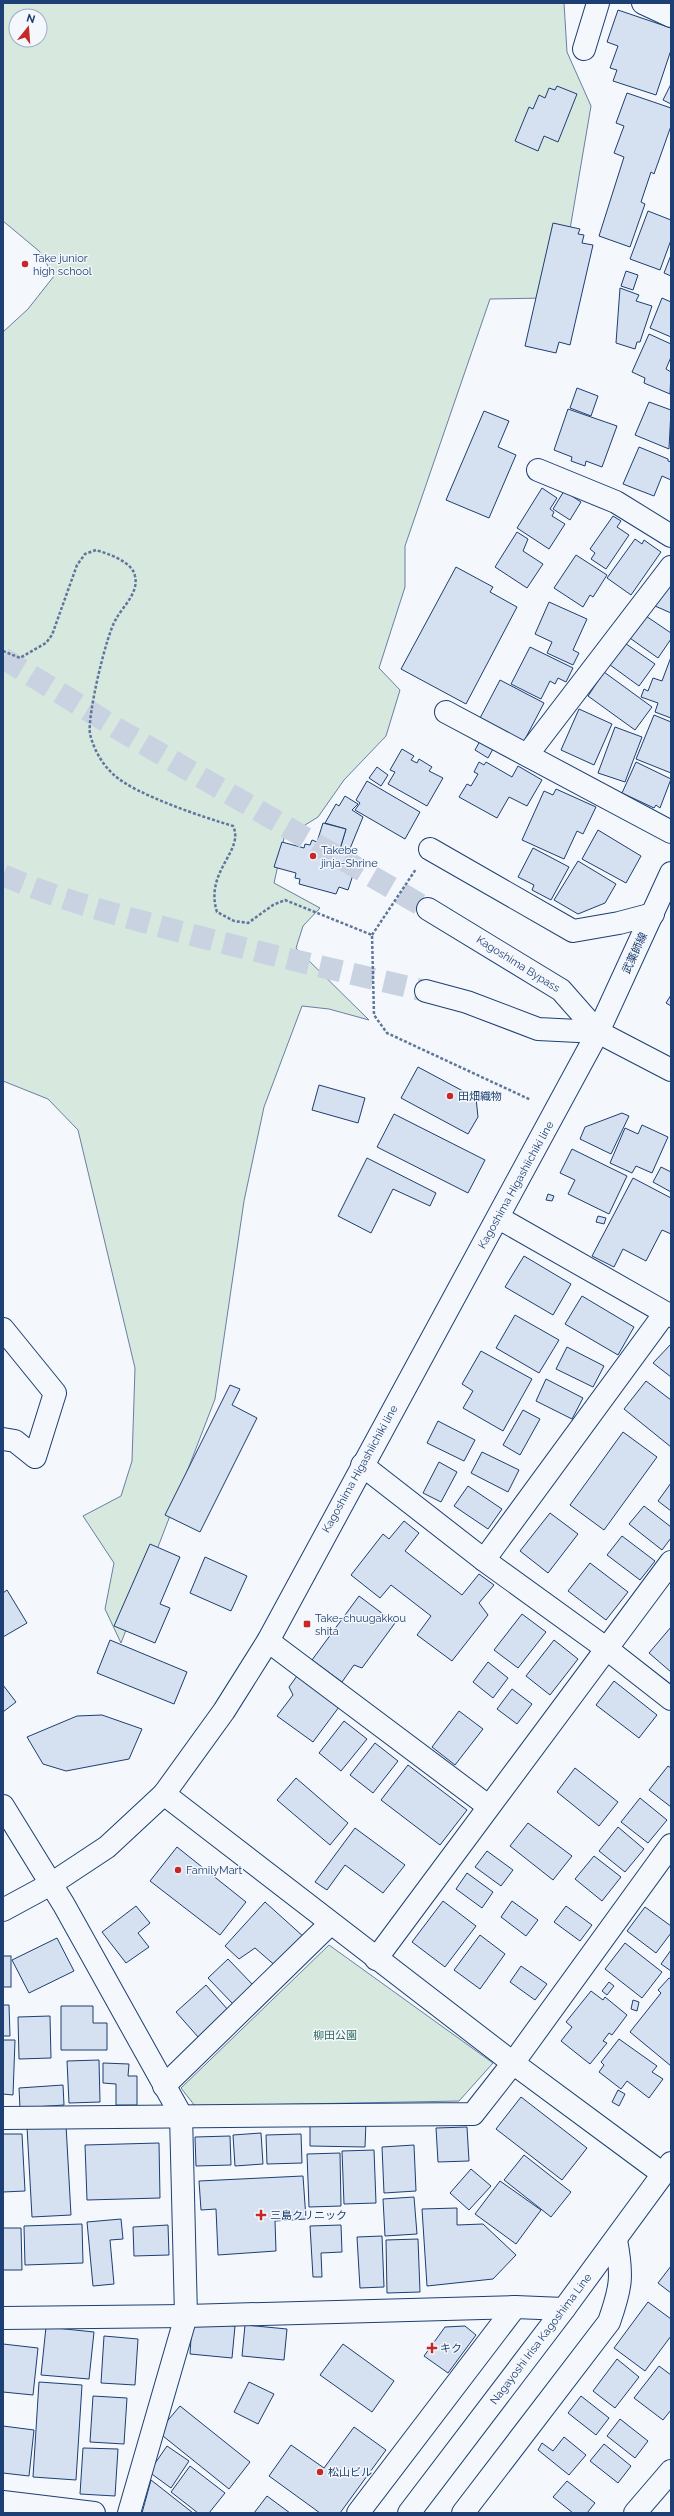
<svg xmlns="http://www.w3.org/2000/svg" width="674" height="2516" font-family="Raleway,'Noto Sans JP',sans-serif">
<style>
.green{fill:#d7e8df;stroke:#687fa3;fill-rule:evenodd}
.building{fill:#d5e0f0;stroke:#1d3f73}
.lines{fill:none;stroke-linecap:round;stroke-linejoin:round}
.trunk-tunnel{stroke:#c9d2e0;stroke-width:22;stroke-dasharray:22 11;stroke-linecap:butt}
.motorway-tunnel{stroke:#c9d2e0;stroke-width:22;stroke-dasharray:22 11;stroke-linecap:butt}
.minor-casing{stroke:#1d3f73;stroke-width:24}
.tertiary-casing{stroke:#1d3f73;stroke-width:24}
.primary-casing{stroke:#1d3f73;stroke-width:24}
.trunk-casing{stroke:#1d3f73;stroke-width:24}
.motorway-casing{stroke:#1d3f73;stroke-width:24}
.path{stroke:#5e769c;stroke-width:2.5;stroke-dasharray:3 2;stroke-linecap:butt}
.minor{stroke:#f4f7fb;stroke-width:22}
.tertiary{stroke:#f4f7fb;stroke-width:22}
.primary{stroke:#f4f7fb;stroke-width:22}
.trunk{stroke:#f4f7fb;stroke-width:22}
.motorway{stroke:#f4f7fb;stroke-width:22}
.poi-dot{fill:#c62828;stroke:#f4f7fb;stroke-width:1.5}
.labels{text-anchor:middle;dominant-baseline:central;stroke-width:3;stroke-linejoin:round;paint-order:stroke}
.poi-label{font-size:11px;fill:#1d3f73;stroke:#f4f7fb;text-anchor:start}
.street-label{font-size:11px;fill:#1d3f73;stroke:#f4f7fb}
.park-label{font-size:11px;fill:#2c6c60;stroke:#f4f7fb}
</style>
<rect width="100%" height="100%" fill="#f4f7fb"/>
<!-- green -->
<g class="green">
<path d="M3,3H564L567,52L591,106L563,270L546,298L490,299L405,546V587L379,668L400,690L386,736L344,780L318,817L284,838L274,883L320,908L303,926L296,948L369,1020L329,1009L302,1006L264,1107L244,1201L215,1399L121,1643L105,1609L114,1563L83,1516L121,1496L132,1461L135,1368L78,1130L48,1099L3,1081V332L28,309L54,276L39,251L3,221ZM16,16H40V40H16Z"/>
<polygon points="329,1945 493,2063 459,2101 195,2106 181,2088"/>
</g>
<!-- building -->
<g class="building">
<polygon points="618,10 671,28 671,50 656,95 613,81 617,70 610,68 618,46 607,42"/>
<polygon points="671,84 671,104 663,100"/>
<polygon points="557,86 577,94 558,142 544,136 538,151 515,141 529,107 533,109 539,95 545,98 549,88 555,90"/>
<polygon points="627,93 671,108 671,126 654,174 651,172 641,202 645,204 630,247 599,236 624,157 614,153 624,126 616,123"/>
<polygon points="648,211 671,220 671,240 660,270 630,259"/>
<polygon points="553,223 580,229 578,234 584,235 582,243 593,245 570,345 559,342 556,353 525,346"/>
<polygon points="671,255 671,276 664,273"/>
<polygon points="626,271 638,275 633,290 621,286"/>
<polygon points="620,288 639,295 636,301 652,306 640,342 637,342 635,349 616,343"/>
<polygon points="662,298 671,302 671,337 650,328"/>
<polygon points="649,334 671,344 671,357 666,369 671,372 670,394 644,383 645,378 632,372"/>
<polygon points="577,388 598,396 591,416 570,408"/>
<polygon points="649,402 671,410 669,449 635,435"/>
<polygon points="568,409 617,426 602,467 586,461 585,466 571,461 572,457 554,450"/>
<polygon points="484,411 509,421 498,447 516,455 489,518 446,500"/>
<polygon points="639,447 668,459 668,461 671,462 671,480 662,476 654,496 623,484"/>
<polygon points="542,488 557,498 550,509 554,512 552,516 565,524 549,549 517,528"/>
<polygon points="564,491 581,502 570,520 553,509"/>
<polygon points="613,516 621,521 617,527 629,535 606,569 591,559 595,553 590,549"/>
<polygon points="517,532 528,539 523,551 543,564 527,588 495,567"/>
<polygon points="635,539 642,544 644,540 661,552 631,595 607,578"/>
<polygon points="576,555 607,575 593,597 590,595 583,607 554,588"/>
<polygon points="456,567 493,587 490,592 517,607 466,704 401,669"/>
<polygon points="671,572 671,613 655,606"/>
<polygon points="549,602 587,619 573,650 579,653 573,665 547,653 552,642 535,634"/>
<polygon points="643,614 671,633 671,639 658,658 627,636"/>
<polygon points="622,641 655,664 639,686 606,662"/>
<polygon points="530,647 573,668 566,682 558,678 555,684 550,681 541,699 511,684"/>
<polygon points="671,657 671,718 655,712 658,703 641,697 644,689 648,691 653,678 662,681"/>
<polygon points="604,672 652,707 635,730 588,696"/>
<polygon points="500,680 544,703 523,743 479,720"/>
<polygon points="579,709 612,724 594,765 561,750"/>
<polygon points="654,715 671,722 671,773 636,759"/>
<polygon points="615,727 642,737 625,782 598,773"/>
<polygon points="480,741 493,749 488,758 475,750"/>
<polygon points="402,749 414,756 411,760 417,763 419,759 432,767 429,771 443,778 427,806 388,784 395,772 390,770"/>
<polygon points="479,762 484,765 486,762 512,777 518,766 542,780 527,806 509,797 497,818 459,797 467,784 471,786 478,774 474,772"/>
<polygon points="636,762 671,779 660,808 656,805 654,808 622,793"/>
<polygon points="377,767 388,775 381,786 369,778"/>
<polygon points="367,781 420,812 405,839 355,810 360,803 356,800"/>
<polygon points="556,789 596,807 583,834 577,831 564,859 522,840 544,791 553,795"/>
<polygon points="345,796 358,804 352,810 363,817 349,851 340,849 346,829 325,823 336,804 339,806"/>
<polygon points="323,823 346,829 340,849 349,851 347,860 357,863 348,890 339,887 336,894 299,884 300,879 295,878 296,873 274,867 282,842 304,848 305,844 310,845 312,840 317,842"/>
<polygon points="598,830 641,856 626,883 582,859"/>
<polygon points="533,848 569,867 551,900 532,890 534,885 518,877"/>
<polygon points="578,861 616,884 605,903 578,914 554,900"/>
<polygon points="671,995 671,1006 666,1003"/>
<polygon points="418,1067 476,1098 478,1117 468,1134 401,1098"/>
<polygon points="319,1085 365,1098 358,1123 312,1110"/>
<polygon points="622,1113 629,1116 611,1154 580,1139 585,1127"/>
<polygon points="394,1114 485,1160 468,1193 377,1147"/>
<polygon points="642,1125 668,1137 652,1173 636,1166 632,1173 610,1163 625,1128 638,1134"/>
<polygon points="572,1149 627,1176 609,1214 568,1194 575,1180 560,1173"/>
<polygon points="367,1158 436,1193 430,1206 393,1189 371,1233 338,1216"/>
<polygon points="661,1167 671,1172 671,1192 653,1182"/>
<polygon points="633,1178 671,1198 671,1234 662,1230 646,1261 623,1249 614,1267 592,1256"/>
<polygon points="548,1194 554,1196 552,1201 546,1200"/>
<polygon points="598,1216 606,1218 604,1224 596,1222"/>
<polygon points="524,1256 571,1284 553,1315 505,1287"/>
<polygon points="582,1296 634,1327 618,1355 565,1324"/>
<polygon points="515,1315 559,1340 539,1373 496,1348"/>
<polygon points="671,1344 671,1377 653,1363"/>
<polygon points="567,1347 604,1366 593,1387 556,1369"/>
<polygon points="481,1351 532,1379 503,1431 463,1408 473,1391 462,1384"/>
<polygon points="546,1379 583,1398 572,1419 536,1401"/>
<polygon points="646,1381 671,1400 671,1447 624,1409"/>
<polygon points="230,1385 240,1389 232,1405 257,1418 200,1532 165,1515"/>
<polygon points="523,1410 540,1419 520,1455 503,1445"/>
<polygon points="438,1421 475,1440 464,1461 427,1443"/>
<polygon points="623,1432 657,1457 604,1530 570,1505"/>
<polygon points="482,1452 519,1470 508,1492 471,1473"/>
<polygon points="439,1462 457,1472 441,1502 423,1493"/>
<polygon points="671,1483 671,1511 658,1501"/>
<polygon points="468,1486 502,1509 488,1529 454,1506"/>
<polygon points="644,1506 671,1527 671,1538 662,1550 629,1524"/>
<polygon points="550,1513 578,1534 548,1573 520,1551"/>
<polygon points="404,1521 419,1533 405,1551 462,1595 479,1574 494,1585 479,1603 488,1615 452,1661 417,1635 431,1616 391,1585 380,1598 351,1575 383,1534 389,1539"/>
<polygon points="622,1536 655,1561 640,1580 607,1555"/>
<polygon points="150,1544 180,1557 160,1604 170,1608 155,1643 114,1626"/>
<polygon points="205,1557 247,1576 231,1611 190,1593"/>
<polygon points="590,1563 628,1592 606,1620 568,1591"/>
<polygon points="7,1590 27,1623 3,1637 3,1593"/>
<polygon points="359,1596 395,1623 362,1668 354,1665 342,1682 312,1660"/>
<polygon points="522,1614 546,1632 518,1668 494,1650"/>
<polygon points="671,1627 671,1672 649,1653"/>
<polygon points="110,1640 187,1672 174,1704 97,1673"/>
<polygon points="554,1640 578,1659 550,1695 526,1676"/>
<polygon points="488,1662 508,1678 493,1698 473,1682"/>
<polygon points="297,1676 339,1707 313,1742 277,1716 293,1695 289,1687"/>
<polygon points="614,1681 657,1715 639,1738 596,1705"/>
<polygon points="3,1685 16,1702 3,1712"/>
<polygon points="512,1689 532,1704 517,1724 497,1709"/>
<polygon points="459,1711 483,1729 455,1765 432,1747"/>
<polygon points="102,1715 142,1729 129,1759 66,1771 43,1764 27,1737 77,1716"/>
<polygon points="344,1721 367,1739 341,1771 319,1753"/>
<polygon points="375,1743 398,1761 373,1793 350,1775"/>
<polygon points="408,1765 467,1810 440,1845 381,1800"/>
<polygon points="668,1766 671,1768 671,1807 649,1790"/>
<polygon points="575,1768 618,1802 599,1826 557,1792"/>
<polygon points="296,1778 348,1823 330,1845 277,1800"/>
<polygon points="640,1798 667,1820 648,1843 621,1822"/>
<polygon points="528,1823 572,1856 553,1880 510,1846"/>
<polygon points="618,1827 644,1849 625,1872 599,1851"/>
<polygon points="355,1828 405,1865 383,1893 345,1865 327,1890 315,1882"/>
<polygon points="177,1847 246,1902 220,1935 150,1881"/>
<polygon points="487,1851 513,1870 501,1886 475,1867"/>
<polygon points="594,1856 621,1877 602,1901 575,1879"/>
<polygon points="467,1873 493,1892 482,1908 456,1889"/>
<polygon points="443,1901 476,1926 445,1967 412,1942"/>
<polygon points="512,1901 538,1920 526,1936 501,1917"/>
<polygon points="265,1902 305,1938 278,1968 255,1948 239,1959 225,1946"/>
<polygon points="136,1906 150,1923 138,1933 149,1947 126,1963 102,1932"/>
<polygon points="566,1906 592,1925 580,1941 554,1922"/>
<polygon points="645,1907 671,1926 671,1933 656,1953 627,1931"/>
<polygon points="480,1935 505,1954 480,1989 454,1970"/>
<polygon points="57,1938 74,1971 29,1993 12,1960"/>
<polygon points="625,1943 662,1972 642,1998 605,1969"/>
<polygon points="671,1950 671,1971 661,1964"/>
<rect x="3" y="1956" width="8" height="31"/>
<polygon points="228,1959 253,1985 233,2004 208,1978"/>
<polygon points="521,1966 547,1984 535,2000 510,1982"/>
<polygon points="669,1978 671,1979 671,2066 630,2032 661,1993 658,1990"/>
<polygon points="609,1982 614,1986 607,1995 602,1991"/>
<polygon points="206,1985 229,2011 199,2038 176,2012"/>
<polygon points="591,1991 603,2000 605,1997 627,2015 612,2035 609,2033 603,2041 607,2043 590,2064 561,2041 572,2027 566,2022"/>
<polygon points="633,2000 639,2002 637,2011 631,2009"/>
<polygon points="3,2005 9,2005 10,2036 3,2036"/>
<polygon points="61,2006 93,2006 93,2023 107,2023 107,2050 61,2050"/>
<polygon points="50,2016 51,2058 19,2059 18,2017"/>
<polygon points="619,2039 657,2066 652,2072 663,2079 649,2098 627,2081 621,2089 599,2072 604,2065 601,2062"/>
<polygon points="3,2040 15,2040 13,2095 3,2094"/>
<polygon points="99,2060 100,2102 69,2103 67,2061"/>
<polygon points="103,2063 129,2064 128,2076 137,2076 137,2105 116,2105 116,2084 103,2083"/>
<polygon points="63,2085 64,2105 20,2108 19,2088"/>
<polygon points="618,2090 625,2094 619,2106 612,2102"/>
<polygon points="521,2097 587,2148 562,2180 496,2129"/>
<polygon points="310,2122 366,2122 365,2147 310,2146"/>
<polygon points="66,2125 71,2215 32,2217 27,2127"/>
<polygon points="467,2127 469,2161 438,2162 436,2128"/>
<polygon points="261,2133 263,2164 235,2166 233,2135"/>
<polygon points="3,2134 22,2134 25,2191 3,2192"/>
<polygon points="301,2134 302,2163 267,2164 266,2135"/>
<polygon points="230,2136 231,2165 196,2166 195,2137"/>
<polygon points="159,2143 160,2198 87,2200 85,2145"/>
<polygon points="414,2145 416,2191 384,2193 382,2147"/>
<polygon points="374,2150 376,2203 344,2204 342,2151"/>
<polygon points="340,2153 341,2206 309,2207 307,2154"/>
<polygon points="524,2155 571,2192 551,2217 504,2180"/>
<polygon points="471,2169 491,2186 469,2210 450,2193"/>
<polygon points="303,2176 306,2219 275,2221 276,2251 218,2255 216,2209 201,2210 199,2181"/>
<polygon points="500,2181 541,2210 516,2244 475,2214"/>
<polygon points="414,2197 417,2234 385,2236 383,2199"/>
<polygon points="457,2208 457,2225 483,2224 516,2255 493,2279 427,2286 422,2209"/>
<polygon points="121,2219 123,2239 110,2240 114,2284 93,2286 87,2222"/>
<polygon points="82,2224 83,2263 25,2265 24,2226"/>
<polygon points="168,2225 169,2255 134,2256 133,2227"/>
<polygon points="341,2225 342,2252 321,2253 322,2277 313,2277 310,2226"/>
<polygon points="3,2228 21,2228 22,2270 3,2270"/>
<polygon points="382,2236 384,2287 360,2288 357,2237"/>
<polygon points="418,2239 420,2292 387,2293 386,2240"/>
<polygon points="671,2266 671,2293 658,2283"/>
<polygon points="648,2302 671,2319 671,2336 645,2371 614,2348"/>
<polygon points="192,2322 235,2326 232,2358 190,2354"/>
<polygon points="245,2325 287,2329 284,2360 242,2356"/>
<polygon points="465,2326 476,2335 448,2373 424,2356 445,2327"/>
<polygon points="46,2327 94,2332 89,2379 41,2375"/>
<polygon points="104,2336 138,2339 135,2385 101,2383"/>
<polygon points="3,2344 38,2348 33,2395 3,2392"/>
<polygon points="343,2344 394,2381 372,2412 320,2375"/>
<polygon points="617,2359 639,2377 615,2408 593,2391"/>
<polygon points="659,2366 671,2375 671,2410 663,2420 634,2398"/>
<polygon points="39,2382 82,2385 76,2480 33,2477"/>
<polygon points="249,2382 274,2394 258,2424 234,2412"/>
<polygon points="93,2396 127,2398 124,2444 90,2442"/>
<polygon points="581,2396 609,2418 596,2435 568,2413"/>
<polygon points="180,2406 250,2462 229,2489 158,2432"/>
<polygon points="620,2419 648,2441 635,2458 607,2436"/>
<polygon points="3,2426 34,2430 29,2476 3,2473"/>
<polygon points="354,2427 386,2450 340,2513 320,2513 269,2476 291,2445 324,2468"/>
<polygon points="564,2437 586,2455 569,2475 538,2450 542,2443 553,2451"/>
<polygon points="604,2444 631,2466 618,2483 590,2461"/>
<polygon points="167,2446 189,2461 171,2488 149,2472"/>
<polygon points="83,2448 118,2449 115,2496 80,2494"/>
<polygon points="190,2466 225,2493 209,2513 198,2513 171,2492"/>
<polygon points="151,2480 193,2513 142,2513"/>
<polygon points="567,2481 595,2503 587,2513 573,2513 553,2497"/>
<polygon points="267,2496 290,2513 254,2513"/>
</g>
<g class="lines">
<!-- trunk-tunnel -->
<polyline class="trunk-tunnel" points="3,658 123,732 428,909"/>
<!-- motorway-tunnel -->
<path class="motorway-tunnel" d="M3,875C57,899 114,914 170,929C255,952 341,971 426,991"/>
<defs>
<g id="minor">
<polyline points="643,3 671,16"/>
<polyline points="584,49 598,3"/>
<polyline points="538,470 616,502 671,536"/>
<polyline points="446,712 671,832"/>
<polyline points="527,755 671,567"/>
<polyline points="430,849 573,931 619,923 653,914"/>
<polyline points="499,1218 671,1316"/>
<polyline points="3,1329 55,1393 35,1457 15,1441 3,1439"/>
<polyline points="362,1465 484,1560 607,1649 671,1699"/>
<polyline points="484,1560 665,1313"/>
<polyline points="268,1641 488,1806"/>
<polyline points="164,1794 513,2063 663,2174"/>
<polyline points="3,1806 64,1905 181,2115 186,2316 129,2513"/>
<polyline points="376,1959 671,1562"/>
<polyline points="164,2086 330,1924"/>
<polyline points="3,2118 473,2114 513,2063 671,1845"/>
<polyline points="3,2318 186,2316 515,2307 564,2309"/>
<polyline points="3,2502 94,2513"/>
<polyline points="358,2513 515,2307"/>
<path d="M463,2513L609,2322C621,2288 623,2276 616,2240"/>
<polyline points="635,2513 671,2471"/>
</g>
<polyline id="tertiary" points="598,1032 671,873"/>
<g id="primary">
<polyline points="3,1910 51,1884 107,1847 164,1794 224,1711 268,1641 598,1032 671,1070"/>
<polyline points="409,2513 564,2309 671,2163"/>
</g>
<polyline id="trunk" points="428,909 561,990 598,1032"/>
<polyline id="motorway" points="426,991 467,1002 538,1029 598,1032"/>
</defs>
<!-- minor casing -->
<use href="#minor" class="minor-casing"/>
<!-- tertiary casing -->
<use href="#tertiary" class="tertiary-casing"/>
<!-- primary casing -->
<use href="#primary" class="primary-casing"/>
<!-- trunk casing -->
<use href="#trunk" class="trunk-casing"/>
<!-- motorway casing -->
<use href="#motorway" class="motorway-casing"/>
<!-- path -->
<g class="path">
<path d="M3,651L20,658L46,643L52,635L77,565L85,554L96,550C108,554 132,561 135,576C139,593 123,606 116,619C106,635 87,717 90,734C94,750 102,764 114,775C136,795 203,817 233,826C245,851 204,871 217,912L234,921L248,923L273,905L285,900L372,935L374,1015L387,1033L531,1100"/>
<polyline points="372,935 416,869"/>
</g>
<!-- minor -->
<use href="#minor" class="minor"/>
<!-- tertiary -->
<use href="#tertiary" class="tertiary"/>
<!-- primary -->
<use href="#primary" class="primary"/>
<!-- trunk -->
<use href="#trunk" class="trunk"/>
<!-- motorway -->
<use href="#motorway" class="motorway"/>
</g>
<!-- markers -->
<g class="poi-dot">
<circle cx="25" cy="264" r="4"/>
<circle cx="313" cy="856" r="4"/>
<circle cx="450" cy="1096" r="4"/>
<rect x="303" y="1620" width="8" height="8" rx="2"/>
<circle cx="178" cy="1870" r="4"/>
<path d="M259 2209h4v4h4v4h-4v4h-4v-4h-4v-4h4z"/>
<path d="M430 2342h4v4h4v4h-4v4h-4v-4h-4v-4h4z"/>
<circle cx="320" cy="2472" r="4"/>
</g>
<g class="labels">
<!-- poi labels -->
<g class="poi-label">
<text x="33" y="258">Take junior<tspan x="33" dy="13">high school</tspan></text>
<text x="321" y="850">Takebe<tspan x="321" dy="13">jinja-Shrine</tspan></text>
<text x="458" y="1096">田畑織物</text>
<text x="315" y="1618">Take-chuugakkou<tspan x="315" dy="13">shita</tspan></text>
<text x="186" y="1870">FamilyMart</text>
<text x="270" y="2215">三島クリニック</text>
<text x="440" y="2348">キク</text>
<text x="328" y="2472">松山ビル</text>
</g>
<!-- street labels -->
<g class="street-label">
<text transform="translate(635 953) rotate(-65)">武薬師線</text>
<text transform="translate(518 964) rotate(32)">Kagoshima Bypass</text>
<text transform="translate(516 1185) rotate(-61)">Kagoshima Higashiichiki line</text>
<text transform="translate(360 1469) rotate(-61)">Kagoshima Higashiichiki line</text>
<text transform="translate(541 2339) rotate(-53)">Nagayoshi Irisa Kagoshima Line</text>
</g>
<!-- park labels -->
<g class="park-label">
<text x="335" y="2035">柳田公園</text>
</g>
</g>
<!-- border -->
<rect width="674" height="2516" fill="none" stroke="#1d3f73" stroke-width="8"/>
<!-- north arrow -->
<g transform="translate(28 28) rotate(17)"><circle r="19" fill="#f4f7fb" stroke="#9eadc5"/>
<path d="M0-3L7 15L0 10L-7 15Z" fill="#c62828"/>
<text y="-6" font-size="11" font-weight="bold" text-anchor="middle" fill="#1d3f73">N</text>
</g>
</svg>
